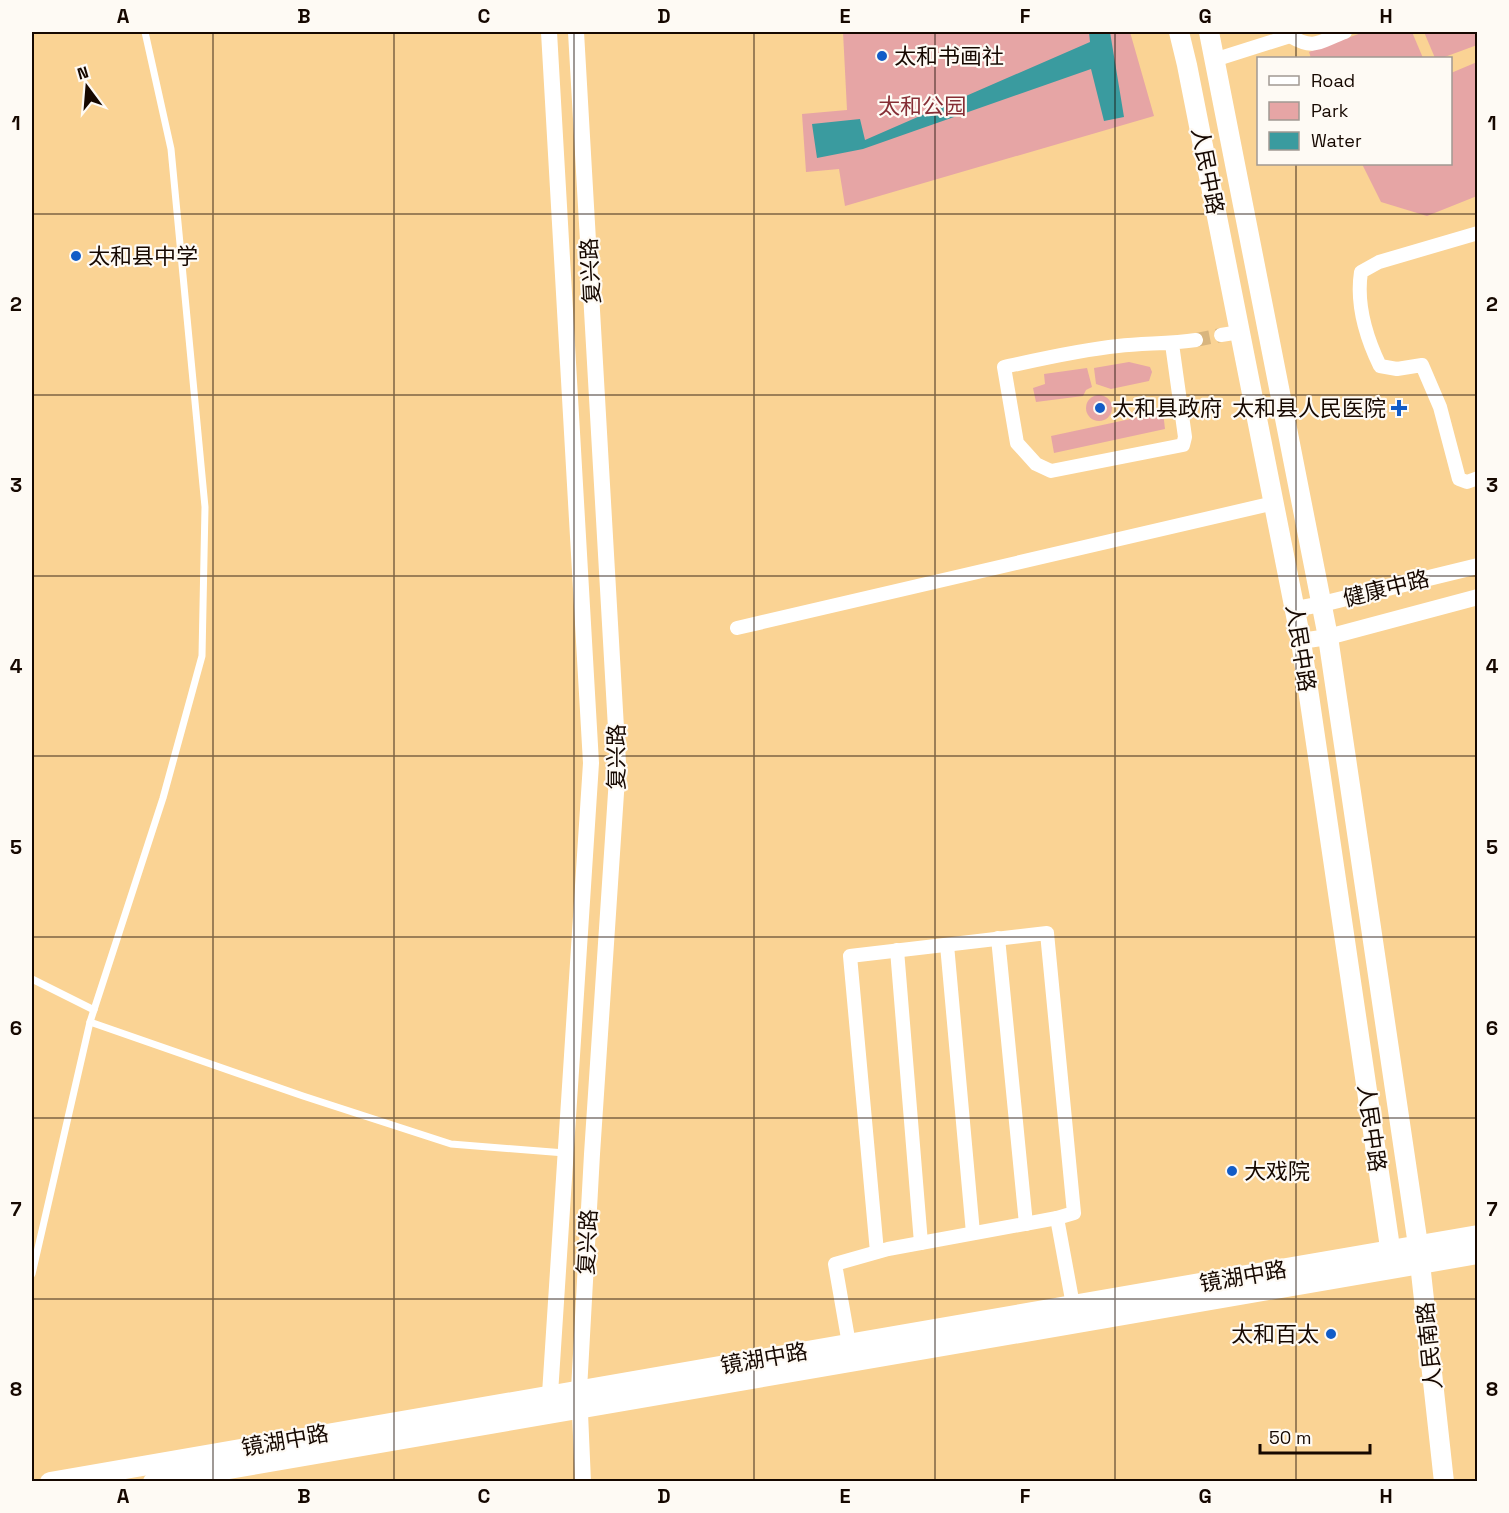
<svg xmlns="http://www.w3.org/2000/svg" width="1509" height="1513" font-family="'Space Grotesk','Noto Sans SC',sans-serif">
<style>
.green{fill:#e6a5a5}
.water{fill:#3a9b9f}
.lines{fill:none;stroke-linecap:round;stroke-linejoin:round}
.minor-tunnel{stroke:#d8b57e;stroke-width:14;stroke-dasharray:14 7;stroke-linecap:butt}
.service{stroke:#fff;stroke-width:7}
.minor{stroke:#fff;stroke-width:14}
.tertiary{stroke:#fff;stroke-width:16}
.secondary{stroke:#fff;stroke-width:20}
.grid{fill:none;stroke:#160800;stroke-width:1.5;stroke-opacity:0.55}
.poi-dot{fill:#125cc7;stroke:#fefaf4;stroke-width:2}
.labels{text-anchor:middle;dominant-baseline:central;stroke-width:4.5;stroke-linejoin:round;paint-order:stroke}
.poi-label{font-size:22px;fill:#160800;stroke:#fefaf4;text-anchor:start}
.park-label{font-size:22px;fill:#852e35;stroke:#fefaf4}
.street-label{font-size:22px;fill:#160800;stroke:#fefaf4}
.neatline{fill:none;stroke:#160800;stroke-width:2}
.grid-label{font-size:20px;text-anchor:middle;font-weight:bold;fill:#160800}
</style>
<rect width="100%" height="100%" fill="#fad394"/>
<!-- green -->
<g class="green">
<polygon points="843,32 1130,32 1154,116 845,206 839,169 806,172 802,114 847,110"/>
<polygon points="1364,32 1412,32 1423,58 1311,58 1309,52"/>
<polygon points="1424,32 1477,32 1477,45 1442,58 1435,58"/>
<polygon points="1477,62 1477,196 1427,216 1381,202 1362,164 1450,164 1451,73"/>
<polygon points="1129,362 1150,367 1152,372 1149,381 1111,389 1096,384 1094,368"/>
<polygon points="1087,368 1092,387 1086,390 1083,396 1036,402 1033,388 1045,384 1044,374"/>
<circle cx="1099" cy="408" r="13"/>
<polygon points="1163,412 1165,429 1054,453 1051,436"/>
</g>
<!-- water -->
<polygon class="water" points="1089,32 1110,32 1124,117 1104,121 1091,69 863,149 817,158 812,124 860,119 865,140 1090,42"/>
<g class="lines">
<!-- minor-tunnel -->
<polyline class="minor-tunnel" points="1196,340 1221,335"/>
<!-- service -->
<g class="service">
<polyline points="32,979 94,1010"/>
<polyline points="90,1022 303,1096 451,1144 565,1153"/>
<polyline points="32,1274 90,1022 163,798 202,656 205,507 171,149 145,32"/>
</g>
<!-- minor -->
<g class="minor">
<path d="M1290,36C1315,51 1320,41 1345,32"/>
<polyline points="1214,60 1290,36 1293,32"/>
<path d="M1478,233L1379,262L1361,272C1356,304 1366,337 1380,366L1397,369L1422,365L1440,407L1459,479L1467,482L1478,478"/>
<polyline points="1221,335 1240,332"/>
<path d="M1172,344L1185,437L1183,445L1051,471L1036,464L1017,443L1004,367C1041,359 1079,350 1118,346C1144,343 1170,344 1196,340"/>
<polyline points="737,628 1274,503"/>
<polyline points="998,938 1026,1224"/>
<polyline points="947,945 973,1233"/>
<polyline points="897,950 921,1243"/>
<polyline points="1057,1218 1073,1305"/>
<polyline points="849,1344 835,1264 888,1249 1057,1218 1074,1213 1047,933 850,956 877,1252"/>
</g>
<!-- tertiary -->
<g class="tertiary">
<polyline points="576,32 618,763 592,1154 579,1390 583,1482"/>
<polyline points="1295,609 1322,604 1478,566"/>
<polyline points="1301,641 1328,637 1478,597"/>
<polyline points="547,1408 550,1394 591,763 549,32"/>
</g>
<!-- secondary -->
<g class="secondary">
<polyline points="1179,32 1187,65 1301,641 1392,1261"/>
<polyline points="1209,32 1328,637 1418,1245 1444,1482"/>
<polyline points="50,1482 1478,1235"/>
<polyline points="153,1482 1478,1254"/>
</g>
</g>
<!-- grid -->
<path class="grid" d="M213,32V1482M394,32V1482M574,32V1482M754,32V1482M935,32V1482M1115,32V1482M1296,32V58M1296,164V1482M32,214H1478M32,395H1478M32,576H1478M32,756H1478M32,937H1478M32,1118H1478M32,1299H1478"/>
<!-- markers -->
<g class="poi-dot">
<circle cx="882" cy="56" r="6"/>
<circle cx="76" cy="256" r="6"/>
<circle cx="1100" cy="408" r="6"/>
<path d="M1396 399h6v6h6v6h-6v6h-6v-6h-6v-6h6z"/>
<circle cx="1232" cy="1171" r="6"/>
<circle cx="1331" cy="1334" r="6"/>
</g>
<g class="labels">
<!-- poi labels -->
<g class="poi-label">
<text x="894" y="56">太和书画社</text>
<text x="88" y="256">太和县中学</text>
<text x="1112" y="408">太和县政府</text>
<text x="1386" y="408" text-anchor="end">太和县人民医院</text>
<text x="1244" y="1171">大戏院</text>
<text x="1319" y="1334" text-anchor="end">太和百太</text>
</g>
<!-- park labels -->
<g class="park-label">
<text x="922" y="106">太和公园</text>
</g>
<!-- street labels -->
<g class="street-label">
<text transform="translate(1208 171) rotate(79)">人民中路</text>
<text transform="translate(590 271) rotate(-93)">复兴路</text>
<text transform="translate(1386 588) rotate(-14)">健康中路</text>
<text transform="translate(1301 648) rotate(81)">人民中路</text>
<text transform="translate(616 757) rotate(-90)">复兴路</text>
<text transform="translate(1372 1128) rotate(82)">人民中路</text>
<text transform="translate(587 1242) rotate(-87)">复兴路</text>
<text transform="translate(1243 1276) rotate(-10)">镜湖中路</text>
<text transform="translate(1429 1346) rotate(-96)">人民南路</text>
<text transform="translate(764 1358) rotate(-10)">镜湖中路</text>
<text transform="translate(285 1440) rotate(-10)">镜湖中路</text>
</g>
</g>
<!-- border -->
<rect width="1509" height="1513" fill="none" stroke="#fefaf4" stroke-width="66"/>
<!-- legend -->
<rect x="1257" y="57" width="195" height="108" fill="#fefaf4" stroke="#a19992" stroke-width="1.5"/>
<rect x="1269" y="76" width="30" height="9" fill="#ffffff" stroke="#a19992" stroke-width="1.5"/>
<text x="1311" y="87" font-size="18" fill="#160800">Road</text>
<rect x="1269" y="102" width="30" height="18" fill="#e6a5a5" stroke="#a19992" stroke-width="1.5"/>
<text x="1311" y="117" font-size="18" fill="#160800">Park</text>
<rect x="1269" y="132" width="30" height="18" fill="#3a9b9f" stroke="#a19992" stroke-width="1.5"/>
<text x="1311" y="147" font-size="18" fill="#160800">Water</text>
<!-- north arrow -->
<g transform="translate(87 87) rotate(344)" stroke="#fefaf4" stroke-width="4.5" paint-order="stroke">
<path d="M0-4.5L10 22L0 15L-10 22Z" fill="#160800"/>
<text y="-9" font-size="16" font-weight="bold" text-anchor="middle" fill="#160800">N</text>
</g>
<!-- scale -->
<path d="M1260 1444v9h110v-9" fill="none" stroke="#160800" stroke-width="3"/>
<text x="1269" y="1444" font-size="18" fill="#160800" stroke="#fefaf4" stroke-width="4.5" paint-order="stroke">50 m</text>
<rect x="33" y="33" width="1443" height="1447" class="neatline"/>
<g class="grid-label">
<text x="123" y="23">A</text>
<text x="304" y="23">B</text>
<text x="484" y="23">C</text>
<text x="664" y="23">D</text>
<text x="845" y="23">E</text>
<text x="1025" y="23">F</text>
<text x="1205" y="23">G</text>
<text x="1386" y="23">H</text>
<text x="16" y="130">1</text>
<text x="1492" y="130">1</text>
<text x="16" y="311">2</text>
<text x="1492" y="311">2</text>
<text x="16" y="492">3</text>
<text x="1492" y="492">3</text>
<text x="16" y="673">4</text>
<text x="1492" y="673">4</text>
<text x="16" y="854">5</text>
<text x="1492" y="854">5</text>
<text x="16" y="1035">6</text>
<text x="1492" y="1035">6</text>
<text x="16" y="1216">7</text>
<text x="1492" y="1216">7</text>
<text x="16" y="1396">8</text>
<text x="1492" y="1396">8</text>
<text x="123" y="1503">A</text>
<text x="304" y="1503">B</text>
<text x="484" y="1503">C</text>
<text x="664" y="1503">D</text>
<text x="845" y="1503">E</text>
<text x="1025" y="1503">F</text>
<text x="1205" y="1503">G</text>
<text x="1386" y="1503">H</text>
</g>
</svg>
